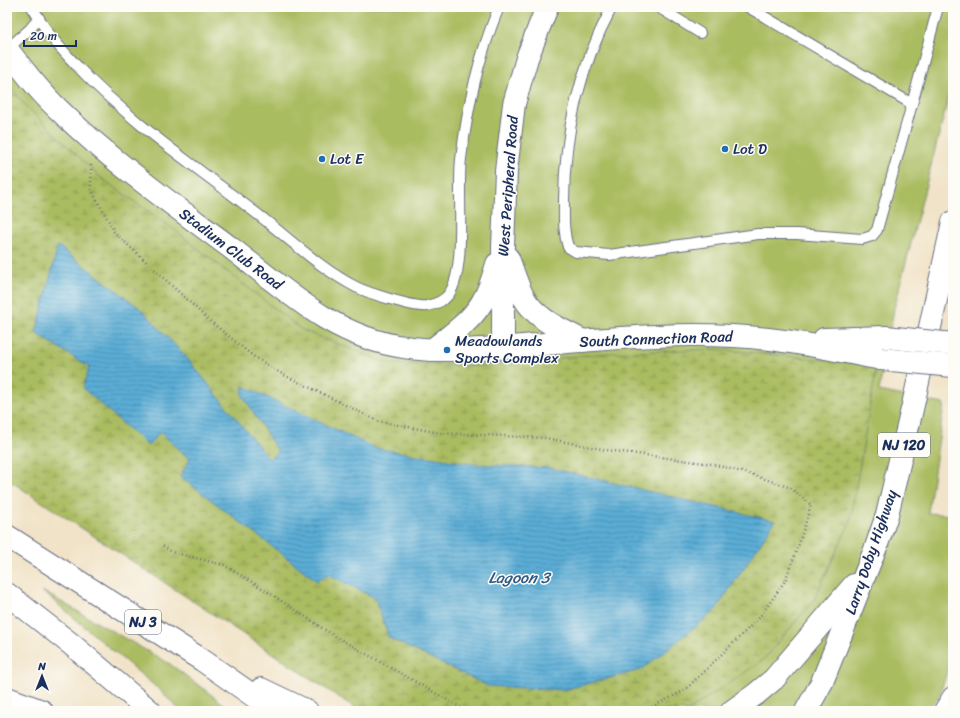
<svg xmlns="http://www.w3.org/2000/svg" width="960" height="718" font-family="Sriracha,sans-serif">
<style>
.grass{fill:#aabc60;stroke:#62765f}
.wetland{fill:url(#wetland-marsh);stroke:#62765f}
.water{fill:url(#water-rules);stroke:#3b6e9a}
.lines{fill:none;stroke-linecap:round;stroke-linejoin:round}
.lane-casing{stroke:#666e83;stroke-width:12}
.secondary-casing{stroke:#666e83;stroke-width:24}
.highway-casing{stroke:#666e83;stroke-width:24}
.path{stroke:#666e83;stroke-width:2.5;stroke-dasharray:1 3;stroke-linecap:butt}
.lane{stroke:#fff;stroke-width:10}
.secondary{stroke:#fff;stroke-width:22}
.highway{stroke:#fff;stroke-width:22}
.secondary-bridge-casing{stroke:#666e83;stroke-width:24;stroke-linecap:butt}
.secondary-bridge{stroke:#fff;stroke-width:22}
.poi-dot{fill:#1f6fb2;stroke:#fdfcf7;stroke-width:1.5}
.labels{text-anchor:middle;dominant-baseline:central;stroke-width:3;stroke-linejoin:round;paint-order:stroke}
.shield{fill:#fdfcf7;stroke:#5f6c8c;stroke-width:1}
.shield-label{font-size:14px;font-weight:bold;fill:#1b2f5e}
.poi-label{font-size:15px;fill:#1b2f5e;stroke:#fdfcf7;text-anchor:start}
.street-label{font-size:15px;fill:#1b2f5e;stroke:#fdfcf7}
.water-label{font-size:16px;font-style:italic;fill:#315b88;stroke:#fdfcf7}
</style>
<defs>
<pattern id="wetland-marsh" width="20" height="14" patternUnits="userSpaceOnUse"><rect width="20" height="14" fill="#aabc60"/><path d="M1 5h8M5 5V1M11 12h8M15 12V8" fill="none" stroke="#8a9952"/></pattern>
<pattern id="water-rules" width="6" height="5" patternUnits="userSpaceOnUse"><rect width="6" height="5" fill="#5badd6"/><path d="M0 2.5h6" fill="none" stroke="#4a8db1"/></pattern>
</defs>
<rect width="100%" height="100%" fill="#fdfcf7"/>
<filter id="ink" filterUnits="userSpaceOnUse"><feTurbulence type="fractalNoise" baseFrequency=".025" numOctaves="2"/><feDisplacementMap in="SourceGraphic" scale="8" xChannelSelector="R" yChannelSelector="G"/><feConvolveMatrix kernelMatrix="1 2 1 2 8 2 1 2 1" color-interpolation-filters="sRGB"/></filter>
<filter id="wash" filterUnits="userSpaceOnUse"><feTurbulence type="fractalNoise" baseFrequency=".012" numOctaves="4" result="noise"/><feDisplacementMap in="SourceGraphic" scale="16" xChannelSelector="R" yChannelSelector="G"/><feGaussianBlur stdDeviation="0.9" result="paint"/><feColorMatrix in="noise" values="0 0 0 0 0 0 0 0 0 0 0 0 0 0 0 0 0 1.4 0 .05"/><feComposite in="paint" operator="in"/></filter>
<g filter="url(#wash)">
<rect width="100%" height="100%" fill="#f1e3c7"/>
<!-- grass -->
<g class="grass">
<polygon points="7,7 953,7 953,80 894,309 879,391 944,404 928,513 953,515 953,653 939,697 924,711 824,711 824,709 811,711 394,711 7,474"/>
<polygon points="42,591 170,664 233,711 181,711 156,687"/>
</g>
<!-- wetland -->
<polygon class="wetland" points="7,82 23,103 101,178 172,228 302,330 390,364 484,366 608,353 716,349 877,365 850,522 814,600 763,660 688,711 360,711 7,479"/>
<!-- water -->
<polygon class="water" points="58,246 142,310 187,358 269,459 278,452 242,394 243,386 375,448 472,464 550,468 775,521 715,611 641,670 563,690 488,686 389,638 375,598 328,574 317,581 180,476 190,459 160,432 148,446 83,388 89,367 36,333"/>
</g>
<g filter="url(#ink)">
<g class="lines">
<defs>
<g id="lane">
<path d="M32,7C38,16 43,26 50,35C58,46 68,56 77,66C130,122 195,166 256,213C289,238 319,268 356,287C368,293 415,308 427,306C436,304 444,301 449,294C467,268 457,193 461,159C468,104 478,58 499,7"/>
<path d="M612,7C580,67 564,134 564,201C564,217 563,232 568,247L576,252L609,255L758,234H797L862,239L872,236L877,230L912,104L748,7"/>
<polyline points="658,7 700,33"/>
<polyline points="7,49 30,29 39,18"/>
<polyline points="912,104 938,7"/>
</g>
<g id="secondary">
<path d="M7,49C23,70 39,91 58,109C111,161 172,204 231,248C286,290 333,337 404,347C443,353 484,349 523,346C567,342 611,338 656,336C698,334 742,335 784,341C816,345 849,353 881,359"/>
<path d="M508,258C513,271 517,286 524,298C537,320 561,329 583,341"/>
<polyline points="824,339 886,337"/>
<polyline points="503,347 503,246 506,171 514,104 527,58 547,7"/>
<path d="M432,350C449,336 469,323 481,304C489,292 493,278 497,264"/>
<polyline points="7,698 42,711"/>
</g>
<g id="highway">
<polyline points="7,536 202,660 275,711"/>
<polyline points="7,594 71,644 150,711"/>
<polyline points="261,689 307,711"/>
<polyline points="732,711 756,694 774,679 854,585"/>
<polyline points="806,711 822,682 876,547 887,515 913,405 953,222"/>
<polyline points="945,711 953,698"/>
</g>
</defs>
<!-- lane casing -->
<use href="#lane" class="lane-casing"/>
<!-- secondary casing -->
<use href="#secondary" class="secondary-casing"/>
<!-- highway casing -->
<use href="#highway" class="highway-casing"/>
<!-- path -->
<g class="path">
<polyline points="91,165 91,189 113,229 113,231 210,321 253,356 282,374 378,421 440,433 545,438 607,450 712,464 753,475 791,488 811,505 799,544 785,581 759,618 685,690 650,708 620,711"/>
<polyline points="163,546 172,552 224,565 265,590 333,635 467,711"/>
</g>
<!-- lane -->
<use href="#lane" class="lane"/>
<!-- secondary -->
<use href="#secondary" class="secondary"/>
<!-- highway -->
<use href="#highway" class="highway"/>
<defs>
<g id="secondary-bridge">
<polyline points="886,337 953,344"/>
<polyline points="881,359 953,366"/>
</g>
</defs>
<!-- secondary-bridge casing -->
<use href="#secondary-bridge" class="secondary-bridge-casing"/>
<!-- secondary-bridge -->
<use href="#secondary-bridge" class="secondary-bridge"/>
</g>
</g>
<!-- markers -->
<g class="poi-dot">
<circle cx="725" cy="149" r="4"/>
<circle cx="322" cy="159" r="4"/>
<circle cx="447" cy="350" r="4"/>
</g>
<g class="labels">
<!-- shield labels -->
<g class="shield">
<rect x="878" y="433" width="52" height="24" rx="3"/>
<rect x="125" y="610" width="36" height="24" rx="3"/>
</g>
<g class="shield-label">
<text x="904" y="445">NJ 120</text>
<text x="143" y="622">NJ 3</text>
</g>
<!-- poi labels -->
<g class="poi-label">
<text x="733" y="149">Lot D</text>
<text x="330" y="159">Lot E</text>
<text x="455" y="341">Meadowlands<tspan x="455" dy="17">Sports Complex</tspan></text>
</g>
<!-- street labels -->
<g class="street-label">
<text transform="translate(508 186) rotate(-86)">West Peripheral Road</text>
<text transform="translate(231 249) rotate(37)">Stadium Club Road</text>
<text transform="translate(656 339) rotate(-2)">South Connection Road</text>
<text transform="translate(871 552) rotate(-71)">Larry Doby Highway</text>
</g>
<!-- water labels -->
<g class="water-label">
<text x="519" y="577">Lagoon 3</text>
</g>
</g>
<!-- margin -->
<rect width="960" height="718" fill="none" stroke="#fdfcf7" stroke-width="24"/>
<!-- north arrow -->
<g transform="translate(42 676)" stroke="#fdfcf7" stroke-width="3" paint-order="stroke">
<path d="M0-3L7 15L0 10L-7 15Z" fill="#1b2f5e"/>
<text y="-6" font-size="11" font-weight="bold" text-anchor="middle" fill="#1b2f5e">N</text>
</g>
<!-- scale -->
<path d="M24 40v6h52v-6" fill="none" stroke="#1b2f5e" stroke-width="2"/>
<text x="30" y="40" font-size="12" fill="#1b2f5e" stroke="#fdfcf7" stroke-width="3" paint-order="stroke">20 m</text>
</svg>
